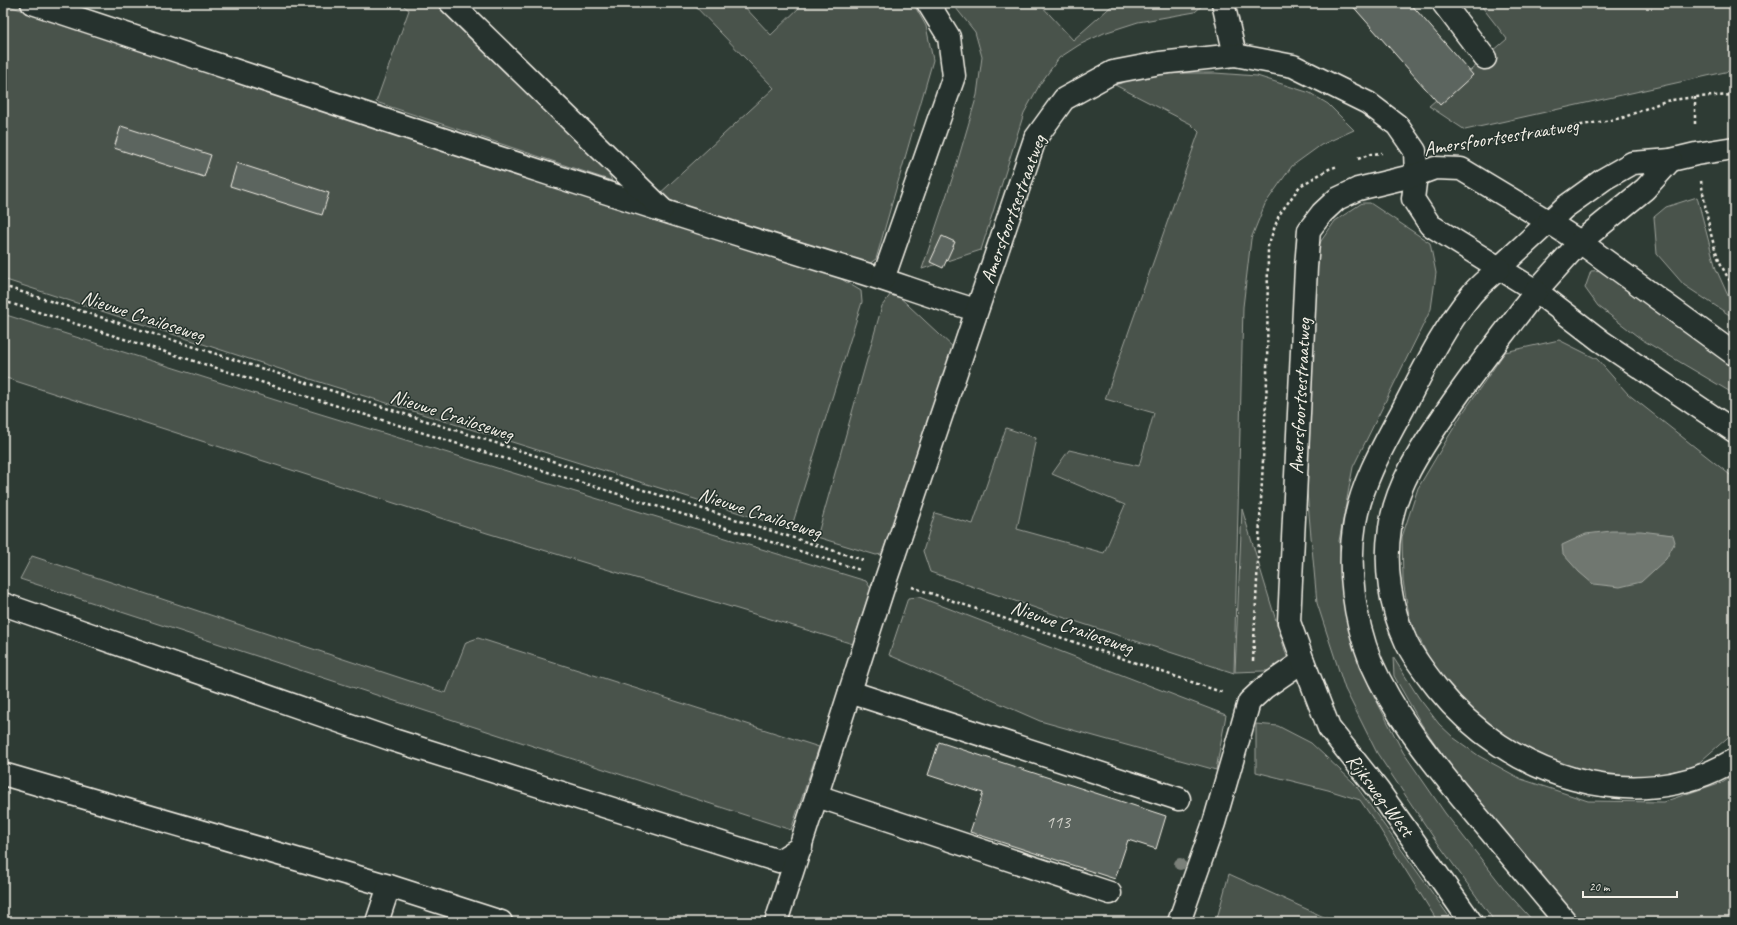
<svg xmlns="http://www.w3.org/2000/svg" width="1737" height="925" font-family="Caveat,sans-serif">
<style>
.green{fill:#48524c;stroke:#9ea29a;fill-rule:evenodd}
.water{fill:#6f7770;stroke:#a4a8a0}
.building{fill:#5c655e;stroke:#f4f1e8}
.lines{fill:none;stroke-linecap:round;stroke-linejoin:round}
.minor-casing{stroke:#f4f1e8;stroke-width:25}
.major-casing{stroke:#f4f1e8;stroke-width:25}
.highway-casing{stroke:#f4f1e8;stroke-width:25}
.path{stroke:#f4f1e8;stroke-width:2.5;stroke-dasharray:3 3;stroke-linecap:butt}
.minor{stroke:#26332d;stroke-width:22}
.major{stroke:#26332d;stroke-width:22}
.highway{stroke:#26332d;stroke-width:22}
.tree{fill:#7a8079}
.labels{text-anchor:middle;dominant-baseline:central;stroke-width:3;stroke-linejoin:round;paint-order:stroke}
.number-label{font-size:18px;fill:#cecec6}
.street-label{font-size:20px;fill:#f4f1e8;stroke:#26332d}
</style>
<rect width="100%" height="100%" fill="#2e3b34"/>
<filter id="ink" filterUnits="userSpaceOnUse"><feTurbulence type="fractalNoise" baseFrequency=".025" numOctaves="2"/><feDisplacementMap in="SourceGraphic" scale="8" xChannelSelector="R" yChannelSelector="G"/><feConvolveMatrix kernelMatrix="1 2 1 2 8 2 1 2 1" color-interpolation-filters="sRGB"/></filter>
<g filter="url(#ink)">
<!-- green -->
<g class="green">
<polygon points="400,3 442,3 608,171 612,181 376,102 409,10"/>
<polygon points="692,3 741,3 771,35 804,3 913,3 926,26 933,60 876,259 865,267 657,196 774,88"/>
<polygon points="952,3 1039,3 1073,40 1115,3 1205,3 1195,12 1138,22 1104,33 1079,45 1059,58 1040,84 1024,113 981,250 922,269 955,170 977,95 982,57 975,32"/>
<polygon points="1479,3 1734,3 1734,70 1465,130 1429,106 1507,39"/>
<polygon points="3,4 651,219 838,277 861,291 862,302 791,529 329,385 3,279"/>
<polygon points="1150,73 1215,73 1257,76 1310,93 1328,104 1354,130 1321,145 1292,166 1265,204 1251,239 1243,307 1234,673 1059,616 930,572 923,551 935,513 973,524 1006,428 1036,438 1017,529 1104,553 1125,505 1052,474 1069,450 1139,466 1154,413 1105,399 1199,132 1191,124 1115,85"/>
<polygon points="1697,197 1716,269 1734,309 1734,318 1684,285 1657,254 1654,217 1666,207"/>
<polygon points="1362,203 1370,203 1430,243 1436,273 1431,309 1353,467 1339,541 1347,607 1370,688 1403,752 1445,813 1506,891 1534,922 1495,922 1432,835 1377,753 1345,689 1317,603 1306,481 1314,258 1321,241 1335,221"/>
<polygon points="1607,270 1734,356 1734,394 1641,339 1598,306 1585,288 1591,271"/>
<polygon points="893,291 955,349 882,554 876,555 817,537 882,306"/>
<polygon points="3,314 288,404 866,581 871,589 853,644 487,533 3,377"/>
<path d="M1559,340L1597,359L1628,394L1734,478V732L1694,767L1646,777L1605,774L1575,769L1546,760L1489,727L1453,692L1431,662L1410,620L1403,581L1402,537L1418,488L1462,414L1505,352ZM1661,534L1672,535L1579,572Z"/>
<polygon points="1242,509 1291,670 1235,672"/>
<polygon points="32,556 446,693 466,642 478,638 819,747 791,830 20,579"/>
<polygon points="919,597 1226,715 1216,770 1040,721 889,655 908,598"/>
<polygon points="1393,657 1419,698 1439,724 1454,738 1479,756 1521,779 1588,801 1663,802 1722,782 1734,774 1734,922 1577,922 1546,881 1464,785 1422,725 1394,676"/>
<polygon points="1256,724 1278,726 1311,743 1354,783 1453,922 1438,922 1378,826 1360,800 1328,790 1256,772"/>
<polygon points="1229,874 1335,922 1216,922"/>
</g>
<!-- water -->
<polygon class="water" points="1611,531 1641,531 1673,535 1675,542 1666,559 1641,582 1620,587 1593,584 1579,572 1563,554 1562,545 1586,534"/>
<!-- building -->
<g class="building">
<polygon points="1350,3 1410,3 1473,75 1440,105"/>
<polygon points="121,126 211,155 204,177 114,148"/>
<polygon points="237,163 329,193 322,215 230,186"/>
<polygon points="942,236 955,242 943,268 930,262"/>
<polygon points="939,742 1166,816 1156,849 1128,840 1115,879 970,832 983,793 928,775"/>
</g>
<g class="lines">
<defs>
<g id="minor">
<path d="M32,3C302,92 571,184 843,267C888,280 931,297 976,310"/>
<polyline points="451,3 662,209"/>
<polyline points="1223,3 1235,55"/>
<polyline points="1443,3 1485,58"/>
<polyline points="883,279 954,76 949,37 928,3"/>
<polyline points="3,604 393,740 779,861 801,847"/>
<polyline points="850,692 1179,799"/>
<polyline points="3,774 389,886 501,922"/>
<polyline points="817,796 1110,893"/>
<polyline points="377,922 389,886"/>
<polyline points="776,922 886,579 1035,139 1064,99 1113,72 1160,63 1235,55 1293,66 1368,103 1397,125 1415,151 1416,175 1413,199 1430,225 1499,268"/>
<polyline points="1179,922 1214,823 1249,702 1264,688 1303,661"/>
<polyline points="1471,922 1378,790 1329,728 1303,661 1289,622 1306,267 1309,230 1322,213 1337,199 1358,189 1416,175 1435,168 1461,169 1549,222"/>
</g>
<g id="major">
<polyline points="1734,148 1696,154 1671,160 1632,163 1604,179 1565,207 1499,268 1536,291 1601,341 1734,431"/>
<polyline points="1549,222 1580,242 1734,354"/>
<polyline points="1536,291 1580,242 1645,189 1671,160"/>
</g>
<g id="highway">
<path d="M1499,268C1490,277 1479,285 1471,295C1442,330 1422,373 1401,413C1382,448 1362,483 1355,522C1347,568 1354,619 1371,662C1393,712 1428,757 1463,799C1497,840 1532,881 1566,922"/>
<path d="M1536,291C1504,334 1471,374 1442,418C1420,450 1395,488 1390,528C1384,566 1390,608 1407,644C1415,660 1427,675 1438,689C1507,775 1634,820 1734,760"/>
</g>
</defs>
<!-- minor casing -->
<use href="#minor" class="minor-casing"/>
<!-- major casing -->
<use href="#major" class="major-casing"/>
<!-- highway casing -->
<use href="#highway" class="highway-casing"/>
<!-- path -->
<g class="path">
<polyline points="1695,97 1695,126"/>
<polyline points="1474,144 1622,118 1665,101 1695,97 1734,95"/>
<polyline points="1358,159 1371,154 1382,153"/>
<path d="M1701,181C1707,215 1712,259 1734,286"/>
<polyline points="3,286 863,560"/>
<polyline points="3,301 860,570"/>
<polyline points="912,587 1224,693"/>
<polyline points="1253,661 1267,380 1268,246 1279,215 1300,186 1329,169 1338,166"/>
</g>
<!-- minor -->
<use href="#minor" class="minor"/>
<!-- major -->
<use href="#major" class="major"/>
<!-- highway -->
<use href="#highway" class="highway"/>
</g>
<!-- trees -->
<circle class="tree" cx="1180" cy="864" r="6"/>
</g>
<g class="labels">
<!-- number labels -->
<g class="number-label">
<text x="1058" y="822">113</text>
</g>
<!-- street labels -->
<g class="street-label">
<text transform="translate(1501 137) rotate(-9)">Amersfoortsestraatweg</text>
<text transform="translate(1013 209) rotate(-70)">Amersfoortsestraatweg</text>
<text transform="translate(143 316) rotate(18)">Nieuwe Crailoseweg</text>
<text transform="translate(1300 396) rotate(-87)">Amersfoortsestraatweg</text>
<text transform="translate(452 415) rotate(18)">Nieuwe Crailoseweg</text>
<text transform="translate(760 513) rotate(18)">Nieuwe Crailoseweg</text>
<text transform="translate(1072 627) rotate(19)">Nieuwe Crailoseweg</text>
<text transform="translate(1380 795) rotate(53)">Rijksweg-West</text>
</g>
</g>
<!-- margin -->
<rect width="1737" height="925" fill="none" stroke="#26332d" stroke-width="16"/>
<rect x="8" y="8" width="1721" height="909" fill="none" stroke="#f4f1e8" stroke-width="1.5" filter="url(#ink)"/>
<!-- scale -->
<path d="M1583 891v6h94v-6" fill="none" stroke="#f4f1e8" stroke-width="2"/>
<text x="1589" y="891" font-size="12" fill="#f4f1e8" stroke="#26332d" stroke-width="3" paint-order="stroke">20 m</text>
</svg>
